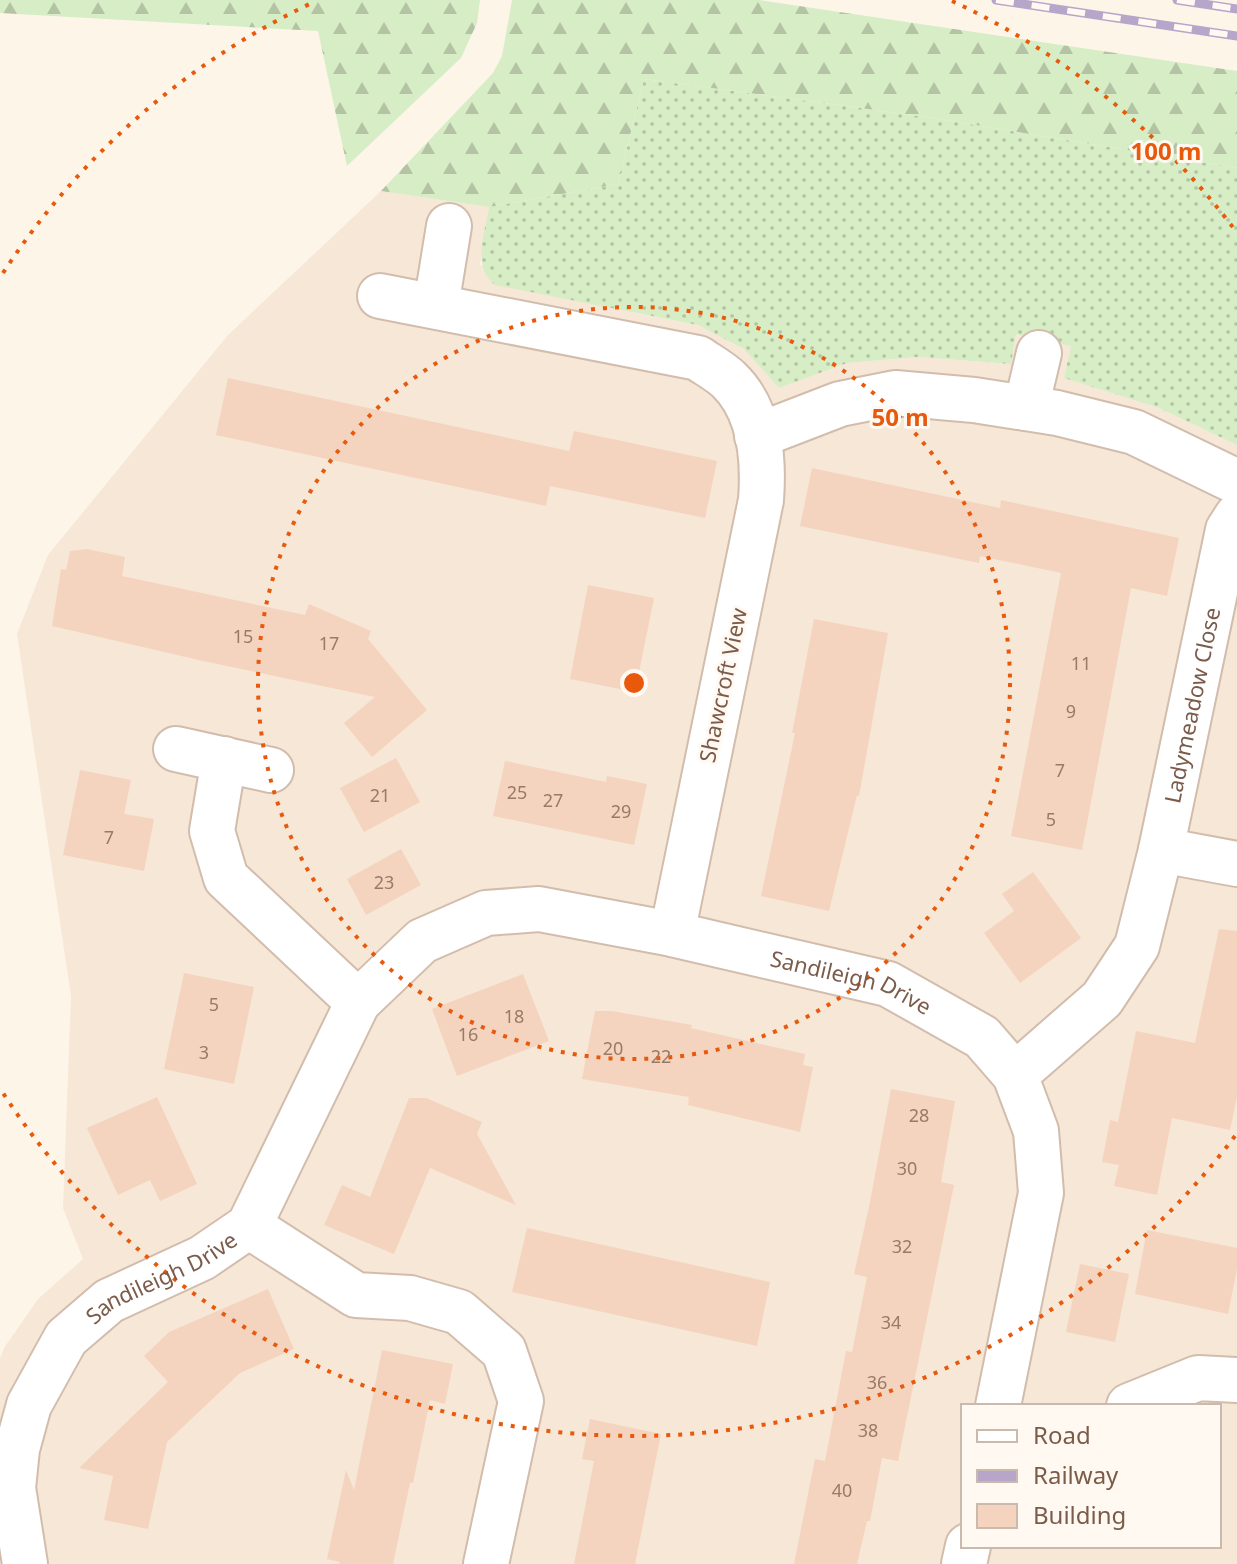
<svg xmlns="http://www.w3.org/2000/svg" width="1237" height="1564" font-family="'Noto Sans',sans-serif">
<style>
.residential{fill:#f6e7d7;fill-rule:evenodd}
.grass{fill:url(#grass-dots)}
.forest{fill:url(#forest-firs)}
.building{fill:#f5d4bf}
.lines{fill:none;stroke-linecap:round;stroke-linejoin:round}
.minor-casing{stroke:#d2bdad;stroke-width:48}
.minor{stroke:#fff;stroke-width:44}
.rail-casing{stroke:#b8a5ca;stroke-width:9}
.rail{stroke:#fff9f1;stroke-width:6;stroke-dasharray:18;stroke-linecap:butt}
.ring{fill:none;stroke:#e8590c;stroke-width:4;stroke-dasharray:4 8}
.labels{text-anchor:middle;dominant-baseline:central;stroke-width:6;stroke-linejoin:round;paint-order:stroke}
.number-label{font-size:18px;fill:#9a7967}
.street-label{font-size:22px;fill:#7b5b4a;stroke:#fff9f1}
.centre{fill:#e8590c;stroke:#fff9f1;stroke-width:4}
.ring-label{font-size:24px;text-anchor:middle;font-weight:bold;fill:#e8590c;stroke:#fff9f1;stroke-width:6;stroke-linejoin:round;paint-order:stroke}
</style>
<defs>
<pattern id="grass-dots" width="8" height="8" patternUnits="userSpaceOnUse" patternTransform="scale(2)"><rect width="8" height="8" fill="#d6edc6"/><path d="M2 2h.1M6 6h.1" fill="none" stroke="#b3c3a3" stroke-width="1.8" stroke-linecap="round"/></pattern>
<pattern id="forest-firs" width="22" height="20" patternUnits="userSpaceOnUse" patternTransform="scale(2)"><rect width="22" height="20" fill="#d6edc6"/><path d="M5 1l3.5 6h-7zM16 11l3.5 6h-7z" fill="#b3c3a3"/></pattern>
</defs>
<rect width="100%" height="100%" fill="#fef5e9"/>
<!-- residential -->
<path class="residential" d="M381,191L489,207L480,265L636,313L698,325L744,349L779,388L847,363L918,357L1011,364L1016,334L1071,346L1064,378L1159,408L1237,445V1564H0V1359L4,1348L38,1299L83,1259L63,1208L71,996L17,634L48,555L228,335ZM963,1406H1219V1546H963Z"/>
<!-- grass -->
<path class="grass" d="M644,79L927,117L1237,168V445L1159,408L1064,378L1071,346L1016,334L1011,364L918,357L847,363L779,388L744,349L698,325L495,285C471,266 485,234 489,207L618,184Z"/>
<!-- forest -->
<g class="forest">
<polygon points="0,0 480,0 477,23 461,58 347,166 318,31 0,13"/>
<polygon points="512,0 759,0 1237,71 1237,168 927,117 644,79 618,184 489,207 381,191 493,73 502,56"/>
</g>
<!-- building -->
<g class="building">
<polygon points="228,378 569,451 574,431 717,461 705,518 550,486 546,506 216,435"/>
<polygon points="812,468 1000,508 1001,500 1179,538 1167,596 1131,588 1082,850 1011,836 1061,573 980,556 979,563 800,526"/>
<polygon points="87,549 125,557 122,576 305,615 309,604 371,631 368,639 427,710 372,757 344,723 375,697 203,661 52,626 61,569 66,570 70,551"/>
<polygon points="588,585 654,598 635,692 570,679"/>
<polygon points="814,619 888,633 859,796 857,795 829,911 761,896 795,733 792,733"/>
<polygon points="396,758 420,802 364,832 340,788"/>
<polygon points="505,761 606,782 607,776 647,784 634,845 493,816"/>
<polygon points="80,770 131,780 124,814 154,819 144,871 63,855"/>
<polygon points="401,849 421,885 366,915 347,879"/>
<polygon points="1033,872 1081,938 1020,983 984,933 1014,911 1002,894"/>
<polygon points="1219,929 1237,931 1237,1097 1230,1130 1172,1118 1157,1195 1114,1186 1119,1165 1102,1162 1110,1120 1118,1122 1136,1031 1195,1043"/>
<polygon points="184,973 254,987 234,1084 164,1069"/>
<polygon points="523,974 549,1041 457,1076 432,1009"/>
<polygon points="595,1011 612,1011 692,1025 691,1028 805,1054 803,1065 813,1067 800,1132 688,1105 689,1097 582,1079"/>
<polygon points="891,1089 955,1101 941,1182 954,1185 898,1461 882,1458 870,1521 867,1521 857,1564 794,1564 815,1459 825,1461 846,1351 852,1352 867,1277 854,1274 870,1202"/>
<polygon points="157,1097 197,1184 160,1201 150,1180 118,1195 87,1128"/>
<polygon points="409,1098 426,1098 482,1122 477,1134 516,1205 430,1168 394,1254 324,1225 342,1185 370,1197"/>
<polygon points="527,1228 770,1282 757,1346 512,1292"/>
<polygon points="1147,1230 1237,1248 1237,1269 1228,1314 1135,1294"/>
<polygon points="1080,1264 1129,1274 1115,1342 1066,1332"/>
<polygon points="268,1289 294,1349 240,1373 167,1442 148,1529 104,1520 113,1476 79,1468 168,1382 144,1356 169,1332"/>
<polygon points="382,1350 453,1364 445,1404 430,1400 413,1483 410,1483 393,1564 339,1564 340,1562 327,1559 346,1470 354,1490"/>
<polygon points="590,1419 661,1434 635,1564 574,1564 594,1461 582,1459"/>
</g>
<g class="lines">
<defs>
<g id="minor">
<path d="M380,296L698,358C708,365 721,372 729,380C761,411 764,459 761,500L672,934"/>
<polyline points="436,306 449,226"/>
<polyline points="1026,408 1039,353"/>
<polyline points="757,436 840,404 895,393 974,400 1057,413 1134,432 1237,482"/>
<polyline points="176,749 271,770"/>
<polyline points="224,759 212,831 226,878 358,1002"/>
<polyline points="1161,850 1237,864"/>
<path id="s1" d="M1015,1075L1102,999L1137,946L1161,850L1228,530L1237,516"/>
<polyline points="249,1226 356,1295 410,1298 459,1312 504,1351 521,1401 486,1564"/>
<polyline points="1129,1406 1198,1378 1237,1380"/>
<path id="s2" d="M25,1564L13,1488L17,1449L29,1405L66,1338L109,1301L202,1258L249,1226L358,1002L422,941L486,913L539,909L672,934L888,984L982,1037L1015,1075L1036,1131L1041,1193L998,1406"/>
<polyline points="964,1564 968,1546"/>
</g>
</defs>
<!-- minor casing -->
<use href="#minor" class="minor-casing"/>
<!-- minor -->
<use href="#minor" class="minor"/>
<defs>
<g id="rail">
<polyline points="996,0 1237,36"/>
<polyline points="1177,0 1237,9"/>
</g>
</defs>
<!-- rail casing -->
<use href="#rail" class="rail-casing"/>
<!-- rail -->
<use href="#rail" class="rail"/>
</g>
<!-- distance rings -->
<g class="ring">
<circle cx="634" cy="683" r="376"/>
<path d="M1235 1136A752 752 0 0 1 3 1093M3 273A752 752 0 0 1 316 1M952 1A752 752 0 0 1 1235 230"/>
</g>
<g class="labels">
<!-- number labels -->
<g class="number-label">
<text x="243" y="636">15</text>
<text x="329" y="643">17</text>
<text x="1081" y="663">11</text>
<text x="1071" y="711">9</text>
<text x="1060" y="770">7</text>
<text x="517" y="792">25</text>
<text x="380" y="795">21</text>
<text x="553" y="800">27</text>
<text x="621" y="811">29</text>
<text x="1051" y="819">5</text>
<text x="109" y="837">7</text>
<text x="384" y="882">23</text>
<text x="214" y="1004">5</text>
<text x="514" y="1016">18</text>
<text x="468" y="1034">16</text>
<text x="613" y="1048">20</text>
<text x="204" y="1052">3</text>
<text x="661" y="1056">22</text>
<text x="919" y="1115">28</text>
<text x="907" y="1168">30</text>
<text x="902" y="1246">32</text>
<text x="891" y="1322">34</text>
<text x="877" y="1382">36</text>
<text x="868" y="1430">38</text>
<text x="842" y="1490">40</text>
</g>
<!-- street labels -->
<g class="street-label">
<text transform="translate(722 685) rotate(-78)">Shawcroft View</text>
<text stroke="none"><textPath href="#s1" startOffset="426">Ladymeadow Close</textPath></text>
<text stroke="none"><textPath href="#s2" startOffset="1236">Sandileigh Drive</textPath></text>
<text stroke="none"><textPath href="#s2" startOffset="352">Sandileigh Drive</textPath></text>
</g>
</g>
<circle cx="634" cy="683" r="12" class="centre"/>
<g class="ring-label">
<text x="1166" y="160">100 m</text>
<text x="900" y="426">50 m</text>
</g>
<!-- legend -->
<rect x="961" y="1404" width="260" height="144" fill="#fff9f1" stroke="#cabaae" stroke-width="2"/>
<rect x="977" y="1430" width="40" height="12" fill="#ffffff" stroke="#cabaae" stroke-width="2"/>
<text x="1033" y="1444" font-size="24" fill="#7b5b4a">Road</text>
<rect x="977" y="1470" width="40" height="12" fill="#b8a5ca" stroke="#cabaae" stroke-width="2"/>
<text x="1033" y="1484" font-size="24" fill="#7b5b4a">Railway</text>
<rect x="977" y="1504" width="40" height="24" fill="#f5d4bf" stroke="#cabaae" stroke-width="2"/>
<text x="1033" y="1524" font-size="24" fill="#7b5b4a">Building</text>
</svg>
